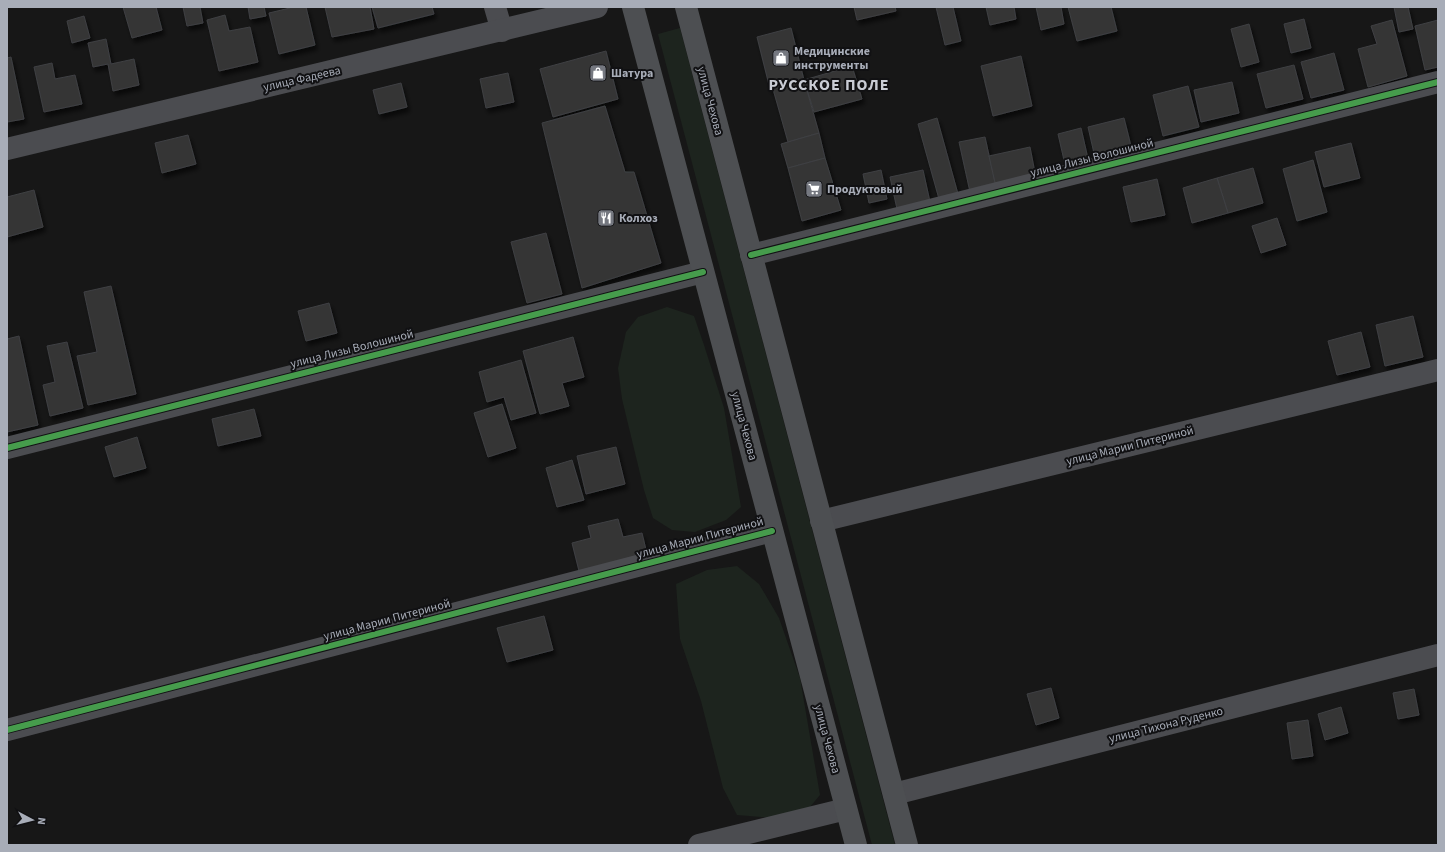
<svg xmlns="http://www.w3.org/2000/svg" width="1445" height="852" font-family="'Source Sans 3',sans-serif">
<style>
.green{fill:#1d241e}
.building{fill:#353536;stroke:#3f4043;filter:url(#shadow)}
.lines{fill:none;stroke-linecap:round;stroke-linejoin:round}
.minor{stroke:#4b4c50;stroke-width:22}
.major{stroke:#4d4f52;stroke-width:22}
.cycleway-casing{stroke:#111113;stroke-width:8}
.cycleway{stroke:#469c4c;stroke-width:6}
.labels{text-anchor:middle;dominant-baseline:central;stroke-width:4;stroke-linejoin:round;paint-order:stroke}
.poi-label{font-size:12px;font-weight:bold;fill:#a8adb8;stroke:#111113;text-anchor:start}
.street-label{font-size:12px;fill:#a8adb8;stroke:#111113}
.district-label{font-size:16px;font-weight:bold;letter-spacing:1px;fill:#c9ccd4;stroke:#111113}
</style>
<defs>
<filter id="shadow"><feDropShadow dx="2.5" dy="4.5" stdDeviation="2" flood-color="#0009"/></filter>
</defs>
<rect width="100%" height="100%" fill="#171717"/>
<!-- green -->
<g class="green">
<polygon points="680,28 895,845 872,845 658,34"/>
<polygon points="667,307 694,316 704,345 724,408 741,507 726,520 695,532 672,530 653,518 644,490 622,399 618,368 626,332 638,317"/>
<polygon points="737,566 759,584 779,618 800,678 820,795 799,820 737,815 723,788 701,701 680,639 676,584 707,570"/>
</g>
<!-- building -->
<g class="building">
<polygon points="123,7 156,7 162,30 132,38"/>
<polygon points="183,7 200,7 203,23 187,26"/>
<polygon points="248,7 264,7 266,16 250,19"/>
<polygon points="289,7 306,7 315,45 279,54 269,13 290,8"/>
<polygon points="325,7 370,7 374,29 332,37"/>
<polygon points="372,7 432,7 434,14 378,28"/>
<polygon points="854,7 895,7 896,11 857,20"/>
<polygon points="936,7 953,7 961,41 945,45"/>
<polygon points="986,7 1014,7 1016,19 990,25"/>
<polygon points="1036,7 1061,7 1064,24 1041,30"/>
<polygon points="1068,7 1111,7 1117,31 1077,41"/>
<polygon points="1394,7 1408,7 1413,29 1399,32"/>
<polygon points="225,15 229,31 250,27 258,62 219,71 207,20"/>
<polygon points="84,16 90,38 72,43 67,21"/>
<polygon points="1304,19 1311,48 1291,53 1284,24"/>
<polygon points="1392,20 1407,76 1368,87 1358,49 1377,44 1371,26"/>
<polygon points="1438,20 1438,67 1425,70 1415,26"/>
<polygon points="1249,24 1259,62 1241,67 1231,29"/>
<polygon points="791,28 804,80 770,89 757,37"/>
<polygon points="106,39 111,64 134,59 139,85 113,91 108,64 93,67 88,43"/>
<polygon points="606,51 618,99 553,117 540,69"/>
<polygon points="1334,53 1344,90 1311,98 1301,62"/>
<polygon points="1021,56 1032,106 993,116 981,66"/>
<polygon points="11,57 24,119 7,122 7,58"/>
<polygon points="52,63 55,79 75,75 82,104 44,112 34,67"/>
<polygon points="1294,65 1303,99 1266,108 1257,74"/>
<polygon points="852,66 862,99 814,112 804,80"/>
<polygon points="508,73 514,102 486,108 480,79"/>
<polygon points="804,80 819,133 788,142 773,89"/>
<polygon points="1232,82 1239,113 1201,122 1194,90"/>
<polygon points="401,83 407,107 379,114 373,90"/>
<polygon points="1188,86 1199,127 1163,136 1153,95"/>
<polygon points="605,106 625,172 634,172 661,263 582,288 542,123"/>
<polygon points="937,118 958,194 939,199 918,124"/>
<polygon points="1124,118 1133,154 1096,162 1088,127"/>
<polygon points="1081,128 1089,163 1066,169 1058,134"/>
<polygon points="819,133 825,158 788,168 781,144"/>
<polygon points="188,135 196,164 162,173 155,143"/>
<polygon points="985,137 996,187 970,192 959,142"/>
<polygon points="1351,143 1360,178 1324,187 1315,152"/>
<polygon points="1030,147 1036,178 996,187 989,156"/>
<polygon points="825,158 841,210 802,221 788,168"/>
<polygon points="1313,160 1327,212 1297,221 1283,169"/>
<polygon points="1253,168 1263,203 1228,213 1217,178"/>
<polygon points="881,170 887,199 869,203 863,174"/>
<polygon points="923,170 930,202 897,209 890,177"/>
<polygon points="1217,178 1228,213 1192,223 1183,188"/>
<polygon points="1157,179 1165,215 1131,222 1123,187"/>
<polygon points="34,190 43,227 7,237 7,197"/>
<polygon points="1277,218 1286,245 1261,253 1252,226"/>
<polygon points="546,233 562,294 527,303 511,242"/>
<polygon points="111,286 136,394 88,405 77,356 97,352 84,292"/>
<polygon points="329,303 337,333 306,341 298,311"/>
<polygon points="1413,316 1423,357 1385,366 1376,325"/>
<polygon points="1361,332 1370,367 1337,375 1328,341"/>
<polygon points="19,336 38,425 7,432 7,339"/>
<polygon points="573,337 584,377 562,383 569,406 540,414 523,351"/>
<polygon points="67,342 83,408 50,416 43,385 55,382 47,346"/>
<polygon points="521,360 536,413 511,420 504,397 487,402 479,372"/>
<polygon points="502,404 516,448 488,457 474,413"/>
<polygon points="254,409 261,436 218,446 212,419"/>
<polygon points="137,437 146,468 114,477 105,447"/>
<polygon points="616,447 625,484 586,494 577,456"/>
<polygon points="572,460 584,500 557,507 546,468"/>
<polygon points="618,519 623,537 642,533 648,558 580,575 572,543 591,538 588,526"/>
<polygon points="544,616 553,650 507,662 497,628"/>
<polygon points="1051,688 1059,718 1036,725 1027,694"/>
<polygon points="1414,689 1419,715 1398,719 1393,693"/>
<polygon points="1341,707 1348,733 1325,740 1318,714"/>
<polygon points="1308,720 1313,756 1292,759 1287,723"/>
</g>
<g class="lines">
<!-- minor -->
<g class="minor">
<polyline points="495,7 502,31"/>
<polyline points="7,149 597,7"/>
<polyline points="751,255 1438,82"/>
<polyline points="7,448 703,272"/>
<polyline points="821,521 1438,370"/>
<polyline points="7,730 772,531"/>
<polyline points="894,794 1438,655"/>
<polyline points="699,845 846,809"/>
</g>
<!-- major -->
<g class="major">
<polyline points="633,7 856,845"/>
<polyline points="686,7 907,845"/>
</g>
<defs>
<g id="cycleway">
<polyline points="751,255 1438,82"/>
<polyline points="7,448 703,272"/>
<polyline points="7,730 772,531"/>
</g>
</defs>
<!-- cycleway casing -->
<use href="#cycleway" class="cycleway-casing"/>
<!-- cycleway -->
<use href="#cycleway" class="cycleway"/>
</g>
<!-- icons -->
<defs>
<symbol id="shop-square" viewBox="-11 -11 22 22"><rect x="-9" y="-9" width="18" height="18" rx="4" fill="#757880" stroke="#111113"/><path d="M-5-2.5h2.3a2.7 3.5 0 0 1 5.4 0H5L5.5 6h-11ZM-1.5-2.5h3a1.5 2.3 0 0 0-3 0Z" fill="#fff"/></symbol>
<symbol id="supermarket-square" viewBox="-11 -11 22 22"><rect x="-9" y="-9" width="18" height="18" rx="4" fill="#757880" stroke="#111113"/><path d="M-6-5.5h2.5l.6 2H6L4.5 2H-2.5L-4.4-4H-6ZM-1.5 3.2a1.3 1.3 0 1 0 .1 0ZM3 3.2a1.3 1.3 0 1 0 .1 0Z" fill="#fff"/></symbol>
<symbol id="restaurant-square" viewBox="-11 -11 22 22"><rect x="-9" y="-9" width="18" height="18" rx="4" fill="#757880" stroke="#111113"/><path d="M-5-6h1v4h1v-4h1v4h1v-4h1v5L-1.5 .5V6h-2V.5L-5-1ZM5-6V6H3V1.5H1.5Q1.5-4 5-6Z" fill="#fff"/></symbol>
</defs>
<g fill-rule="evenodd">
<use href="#shop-square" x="771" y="48" width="20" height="20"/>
<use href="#shop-square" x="588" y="63" width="20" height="20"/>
<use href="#supermarket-square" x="804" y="179" width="20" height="20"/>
<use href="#restaurant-square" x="596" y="208" width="20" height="20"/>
</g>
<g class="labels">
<!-- poi labels -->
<g class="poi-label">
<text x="794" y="51">Медицинские<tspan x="794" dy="14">инструменты</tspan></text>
<text x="611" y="73">Шатура</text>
<text x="827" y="189">Продуктовый</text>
<text x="619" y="218">Колхоз</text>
</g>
<!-- street labels -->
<g class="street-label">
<text transform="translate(302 79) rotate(-13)">улица Фадеева</text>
<text transform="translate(710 101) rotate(75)">улица Чехова</text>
<text transform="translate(1092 158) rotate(-14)">улица Лизы Волошиной</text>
<text transform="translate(352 349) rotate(-14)">улица Лизы Волошиной</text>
<text transform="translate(744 426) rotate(75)">улица Чехова</text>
<text transform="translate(1130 446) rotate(-14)">улица Марии Питериной</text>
<text transform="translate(700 538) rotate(-15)">улица Марии Питериной</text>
<text transform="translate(387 620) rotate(-15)">улица Марии Питериной</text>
<text transform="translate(1166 725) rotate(-14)">улица Тихона Руденко</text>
<text transform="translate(827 739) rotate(75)">улица Чехова</text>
</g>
<!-- district labels -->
<g class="district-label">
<text x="829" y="85">РУССКОЕ ПОЛЕ</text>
</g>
</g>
<!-- border -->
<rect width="1445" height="852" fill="none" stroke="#a8adb8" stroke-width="16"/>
<!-- north arrow -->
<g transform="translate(32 820) rotate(97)" stroke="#111113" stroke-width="3" paint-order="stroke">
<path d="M0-3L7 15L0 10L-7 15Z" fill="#a8adb8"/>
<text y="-6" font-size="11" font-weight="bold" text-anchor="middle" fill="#a8adb8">N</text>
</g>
</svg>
